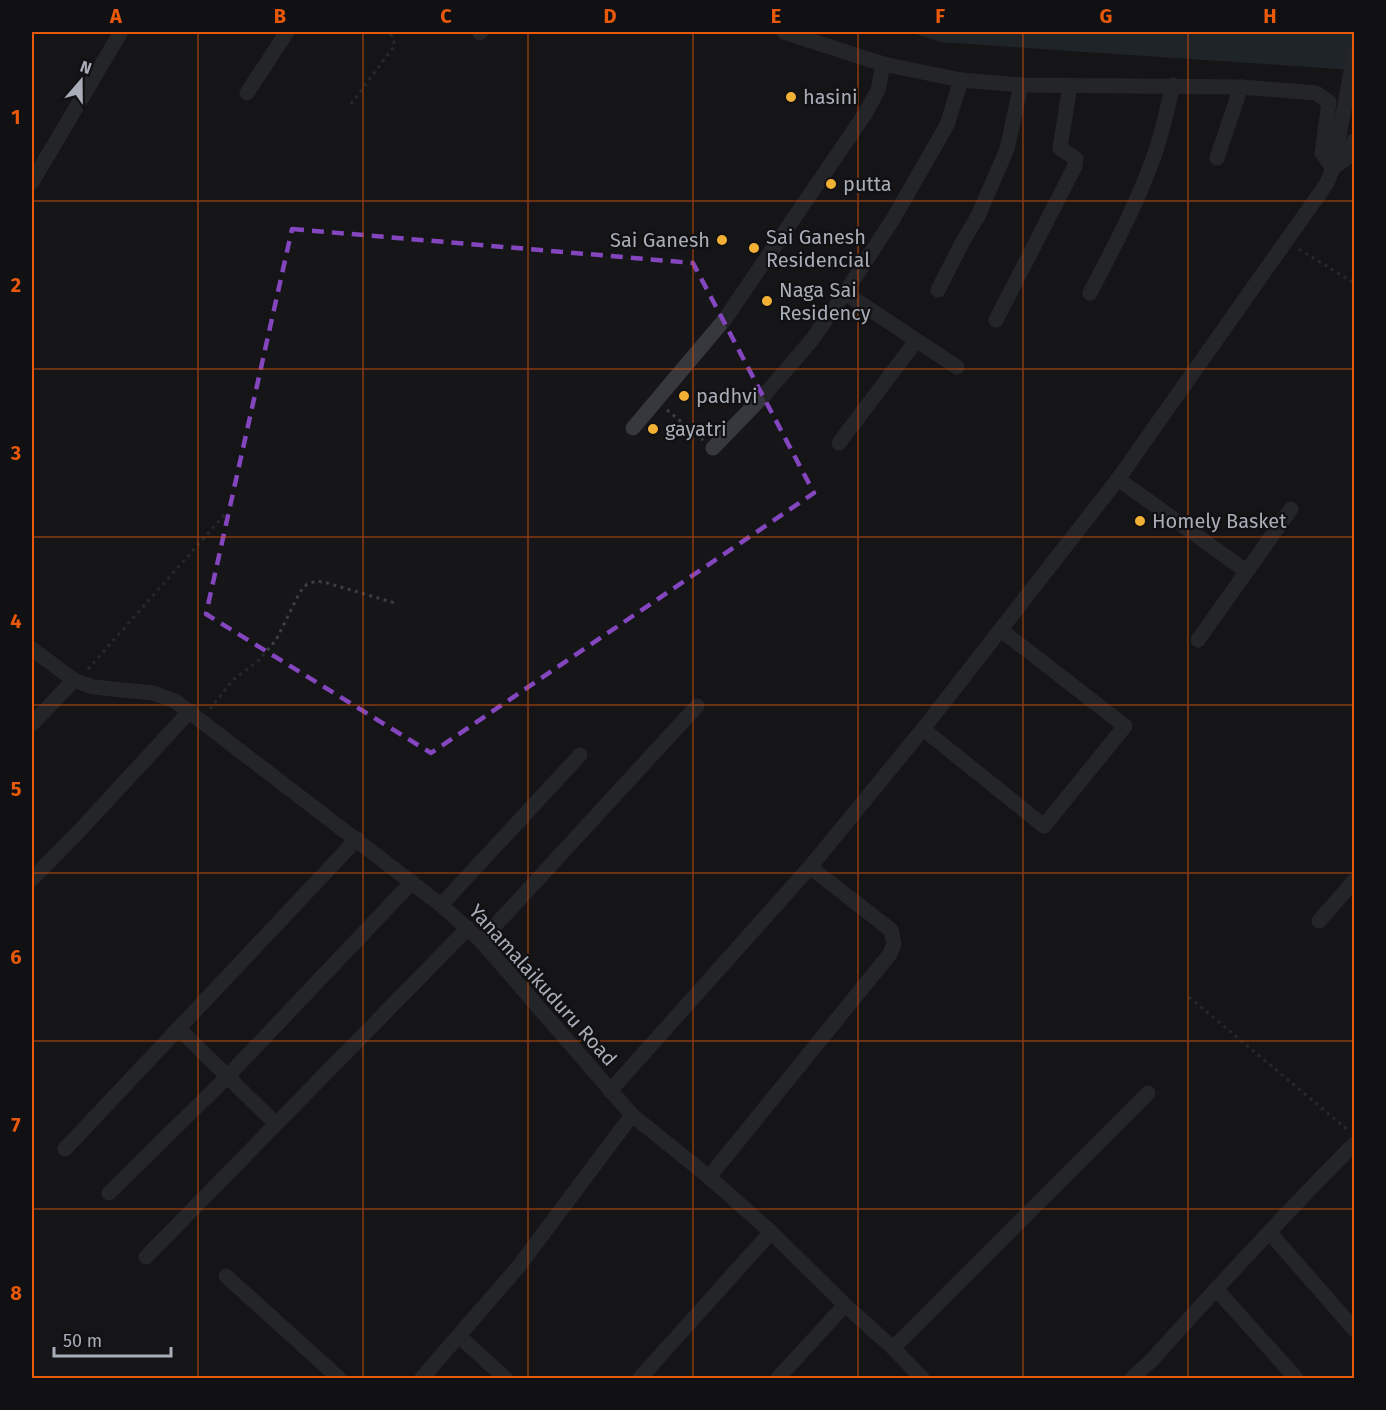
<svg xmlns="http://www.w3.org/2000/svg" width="1386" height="1410" font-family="'Fira Sans',sans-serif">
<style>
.water{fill:#2c353c}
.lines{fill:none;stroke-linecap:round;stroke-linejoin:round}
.path{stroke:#3d3f44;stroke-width:3;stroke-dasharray:3 4.5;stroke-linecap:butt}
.minor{stroke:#37383d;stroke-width:15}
.marked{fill:none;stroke:#8446be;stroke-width:4.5;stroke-dasharray:12 8;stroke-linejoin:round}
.grid{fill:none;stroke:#e8590c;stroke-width:1.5;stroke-opacity:0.55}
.poi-dot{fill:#f2b134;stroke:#111113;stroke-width:2}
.labels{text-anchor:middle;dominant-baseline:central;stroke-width:4.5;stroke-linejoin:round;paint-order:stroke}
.poi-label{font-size:20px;fill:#a8adb8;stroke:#111113;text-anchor:start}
.street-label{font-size:20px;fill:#a8adb8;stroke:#111113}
.neatline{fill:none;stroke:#e8590c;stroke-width:2}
.grid-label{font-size:20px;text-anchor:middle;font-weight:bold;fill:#e8590c}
</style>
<rect width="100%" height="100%" fill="#161618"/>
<!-- water -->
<polygon class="water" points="910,32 1354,32 1354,70 940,42"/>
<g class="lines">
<!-- path -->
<g class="path">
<polyline points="351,104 395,45 390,32"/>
<polyline points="1299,249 1354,283"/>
<polyline points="667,410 703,440"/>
<polyline points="88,669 226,513"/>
<polyline points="210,709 233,680 259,660 276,640 300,592 307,584 317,581 327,583 395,603"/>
<polyline points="1189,997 1349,1131"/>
</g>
<!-- minor -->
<g class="minor">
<polyline points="784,32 883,64 961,80 1021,85 1241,87 1316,93 1329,102 1322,153 1333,168 1347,158 1354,141"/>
<polyline points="480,33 481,32"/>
<polyline points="247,93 287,32"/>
<polyline points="1217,158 1241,87"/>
<polyline points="32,182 121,32"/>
<polyline points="938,290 963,241 978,216 1007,149 1021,85"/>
<polyline points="845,293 957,367"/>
<path d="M1090,293C1114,247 1138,202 1155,153C1163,131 1167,108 1173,85"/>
<polyline points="996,320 1075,166 1076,159 1060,148 1070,86"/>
<polyline points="633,428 725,319 865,114 878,90 883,64"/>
<polyline points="839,443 916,341"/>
<polyline points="713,448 766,393 811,341 845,293 893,219 947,125 961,80"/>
<polyline points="1118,479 1246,571"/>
<polyline points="1198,640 1291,509"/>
<polyline points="32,649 74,680 93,687 153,693 175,701 441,905 481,941 632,1115 709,1177 771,1232 845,1305 893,1348 922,1378"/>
<polyline points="32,724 74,680"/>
<polyline points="923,729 1044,826 1125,726 1001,630"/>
<polyline points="32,879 83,827 190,711"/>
<polyline points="441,905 580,755"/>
<polyline points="1319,921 1354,881"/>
<polyline points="481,941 697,706"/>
<polyline points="179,1029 275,1123"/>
<polyline points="610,1091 810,867 923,729 1118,479 1327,183 1333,168 1354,56"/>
<polyline points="65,1149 357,839"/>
<polyline points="709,1177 890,954 894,944 891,930 810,867"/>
<polyline points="109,1193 227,1077 412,882"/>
<polyline points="1270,1233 1354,1329"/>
<polyline points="146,1257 468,928"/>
<polyline points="226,1276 339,1378"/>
<polyline points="1216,1289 1296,1378"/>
<polyline points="459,1336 505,1378"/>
<polyline points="893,1348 1148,1093"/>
<polyline points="422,1378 519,1266 632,1115"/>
<polyline points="640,1378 771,1232"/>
<polyline points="778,1378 845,1305"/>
<path d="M1132,1378L1152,1360C1218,1286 1285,1214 1354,1144"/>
</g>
</g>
<!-- marked area -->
<path d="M0 0H1386V1410H0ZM292,229L693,263L814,493L431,753L206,614Z" fill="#161618" fill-opacity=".55" fill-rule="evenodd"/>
<path class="marked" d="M292,229L693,263L814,493L431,753L206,614Z"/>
<!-- grid -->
<path class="grid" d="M198,32V1378M363,32V1378M528,32V1378M693,32V1378M858,32V1378M1023,32V1378M1188,32V1378M32,201H1354M32,369H1354M32,537H1354M32,705H1354M32,873H1354M32,1041H1354M32,1209H1354"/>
<!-- markers -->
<g class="poi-dot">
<circle cx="791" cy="97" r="6"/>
<circle cx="831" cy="184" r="6"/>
<circle cx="722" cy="240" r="6"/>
<circle cx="754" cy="248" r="6"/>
<circle cx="767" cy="301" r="6"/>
<circle cx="684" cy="396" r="6"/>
<circle cx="653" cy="429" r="6"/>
<circle cx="1140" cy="521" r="6"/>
</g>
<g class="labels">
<!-- poi labels -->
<g class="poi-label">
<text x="803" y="97">hasini</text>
<text x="843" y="184">putta</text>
<text x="766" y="237">Sai Ganesh<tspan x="766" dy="23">Residencial</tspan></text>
<text x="710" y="240" text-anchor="end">Sai Ganesh</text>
<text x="779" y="290">Naga Sai<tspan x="779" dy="23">Residency</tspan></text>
<text x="696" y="396">padhvi</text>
<text x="665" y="429">gayatri</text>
<text x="1152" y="521">Homely Basket</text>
</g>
<!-- street labels -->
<g class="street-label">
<text transform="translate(543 985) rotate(48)">Yanamalaikuduru Road</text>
</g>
</g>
<!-- border -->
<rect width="1386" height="1410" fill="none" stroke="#111113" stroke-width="66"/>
<!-- north arrow -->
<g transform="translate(81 81) rotate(20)" stroke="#111113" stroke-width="4.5" paint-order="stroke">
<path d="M0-4.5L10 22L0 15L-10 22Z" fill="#a8adb8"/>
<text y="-9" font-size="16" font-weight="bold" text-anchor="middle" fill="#a8adb8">N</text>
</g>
<!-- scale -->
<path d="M54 1347v9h117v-9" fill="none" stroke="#a8adb8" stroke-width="3"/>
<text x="63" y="1347" font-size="18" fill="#a8adb8" stroke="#111113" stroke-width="4.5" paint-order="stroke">50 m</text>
<rect x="33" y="33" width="1320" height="1344" class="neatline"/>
<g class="grid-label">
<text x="116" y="23">A</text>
<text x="280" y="23">B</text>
<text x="446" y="23">C</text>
<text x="610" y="23">D</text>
<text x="776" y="23">E</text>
<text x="940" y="23">F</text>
<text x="1106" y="23">G</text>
<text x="1270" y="23">H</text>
<text x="16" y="124">1</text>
<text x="16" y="292">2</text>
<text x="16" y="460">3</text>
<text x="16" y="628">4</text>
<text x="16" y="796">5</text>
<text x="16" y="964">6</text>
<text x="16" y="1132">7</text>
<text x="16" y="1300">8</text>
</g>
</svg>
